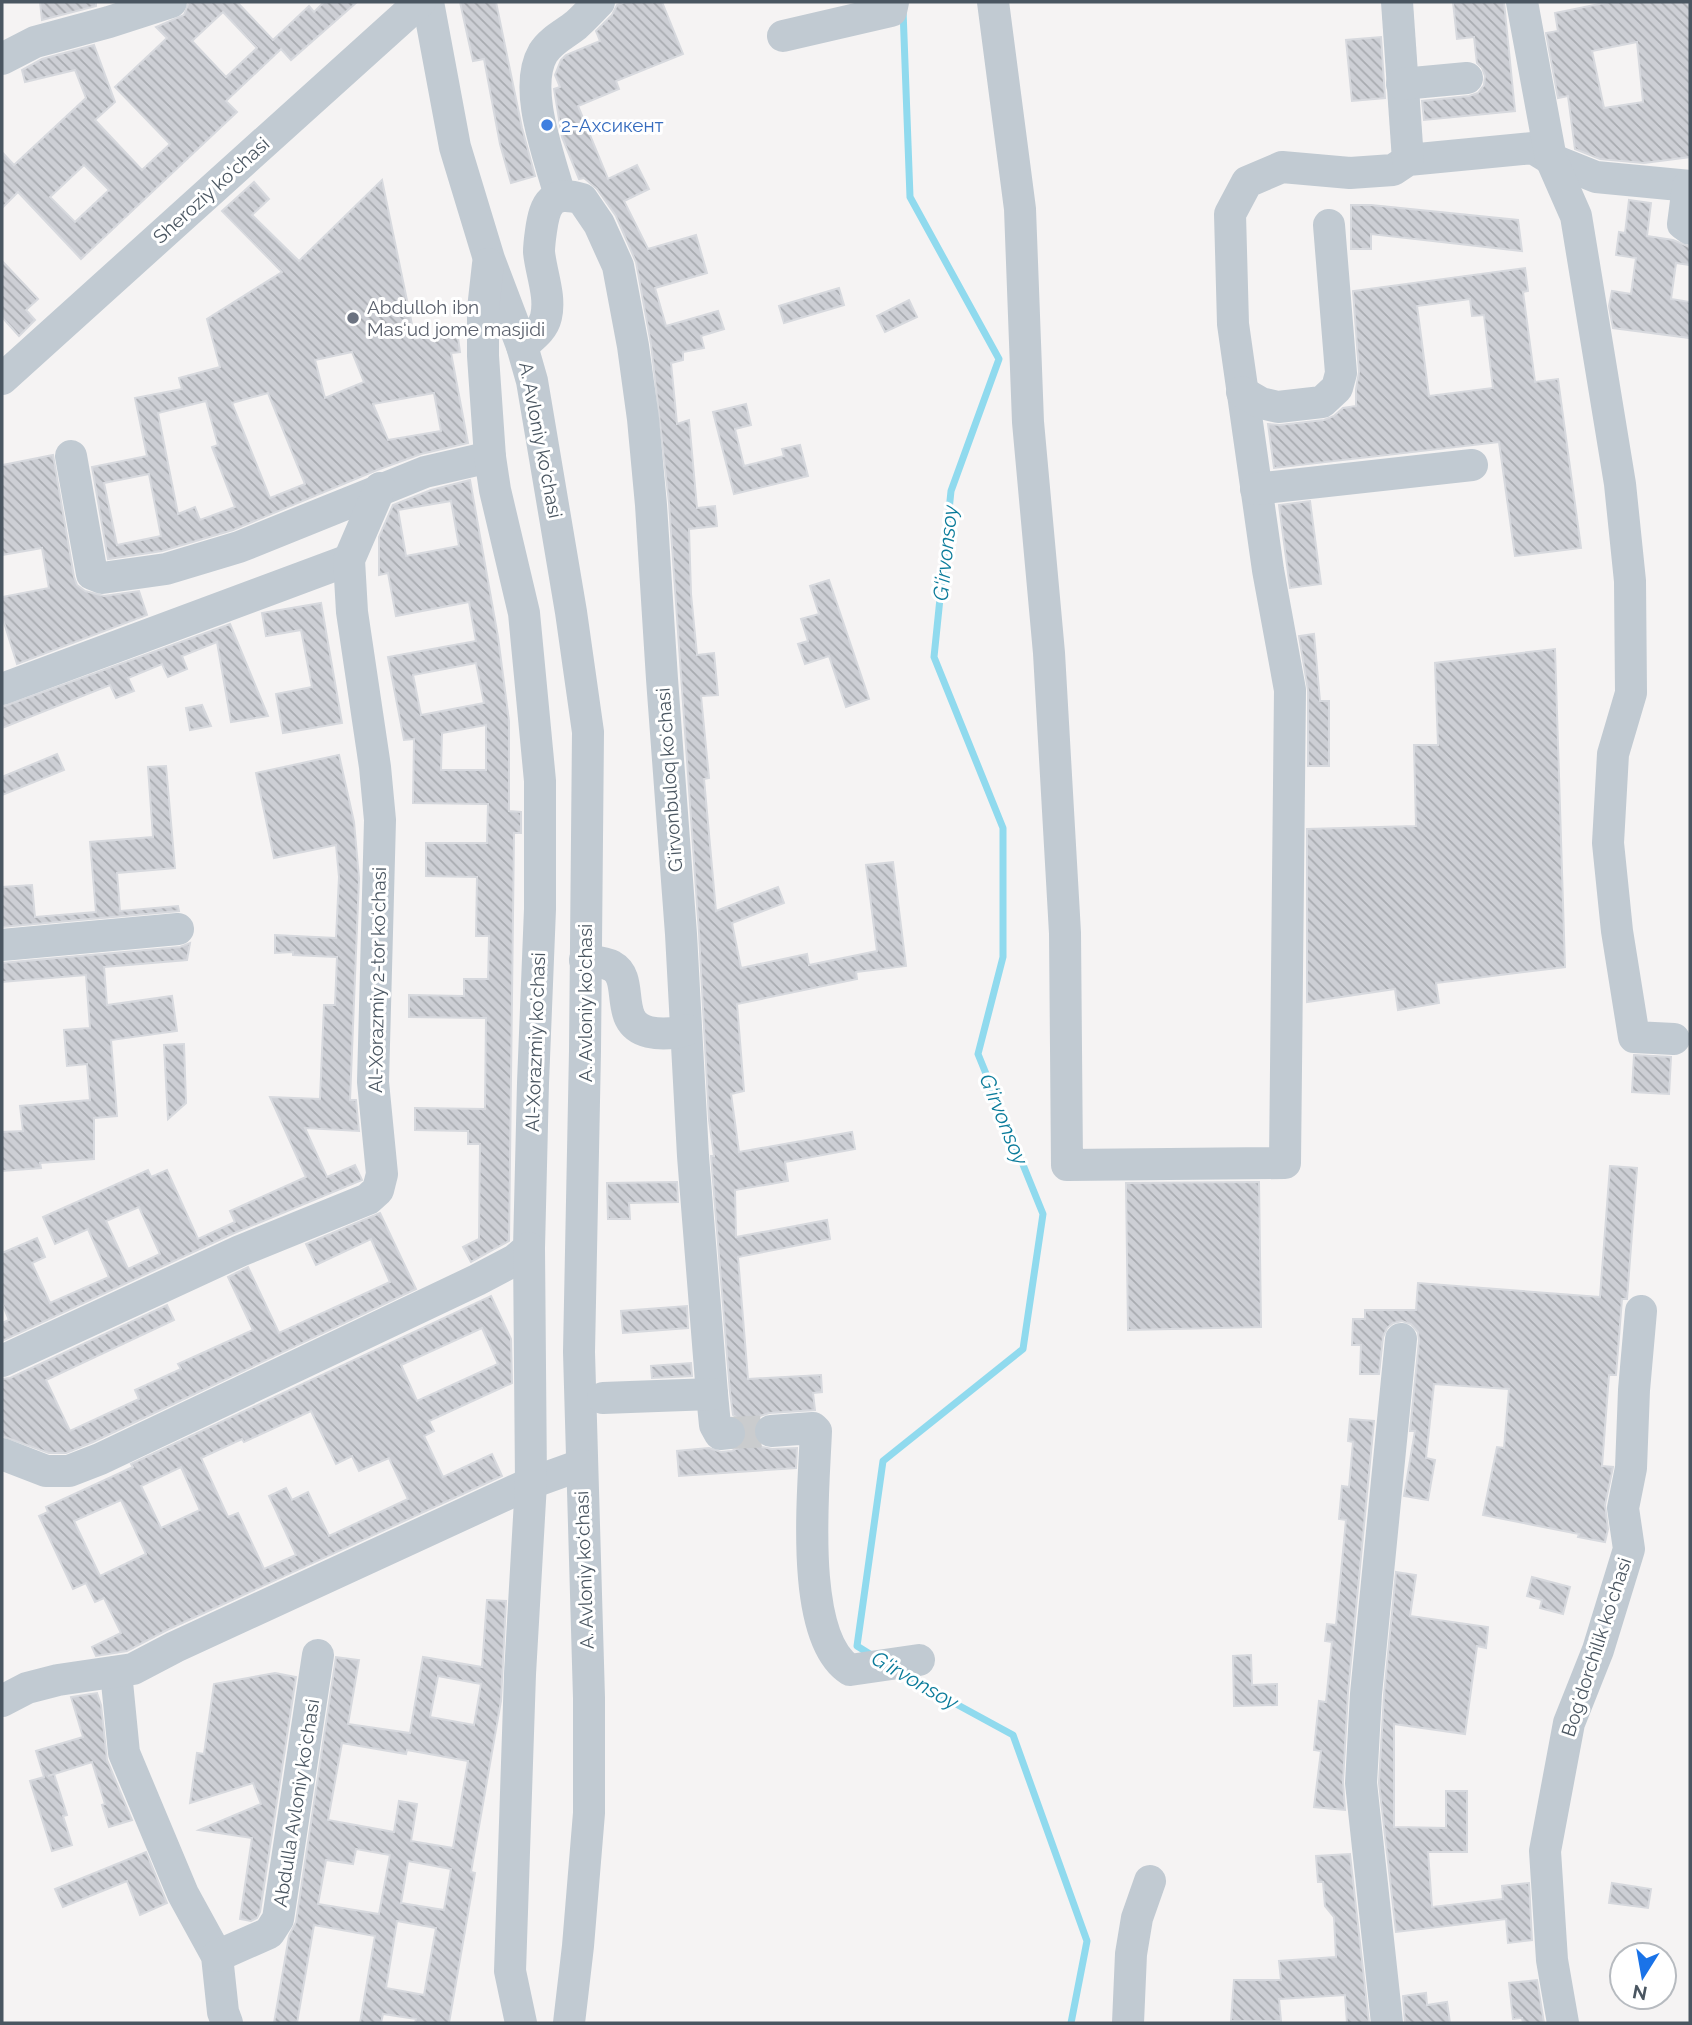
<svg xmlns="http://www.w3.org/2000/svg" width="1692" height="2025" font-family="Raleway,sans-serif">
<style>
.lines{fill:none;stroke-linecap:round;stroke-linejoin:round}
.stream{stroke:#90daee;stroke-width:7}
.building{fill:url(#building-back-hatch);stroke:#d7d9de;stroke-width:2;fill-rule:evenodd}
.minor-tunnel{stroke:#caccce;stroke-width:32;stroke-dasharray:32 16;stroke-linecap:butt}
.minor{stroke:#c1cad2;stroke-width:32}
.shop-dot{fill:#3f7fe0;stroke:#fff;stroke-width:2.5}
.worship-dot{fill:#6b7280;stroke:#fff;stroke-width:2.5}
.labels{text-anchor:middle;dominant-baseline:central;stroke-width:6;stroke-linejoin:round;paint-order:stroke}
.shop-label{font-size:19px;fill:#366cbe;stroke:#fff;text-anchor:start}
.street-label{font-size:19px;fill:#4a5661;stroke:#fff}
.worship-label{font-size:19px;fill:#5b616d;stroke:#fff;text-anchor:start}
.water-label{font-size:21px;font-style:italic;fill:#0c7c9b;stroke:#fff}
</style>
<defs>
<pattern id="building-back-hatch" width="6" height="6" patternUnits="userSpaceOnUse" patternTransform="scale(1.75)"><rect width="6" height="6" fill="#cdcfd5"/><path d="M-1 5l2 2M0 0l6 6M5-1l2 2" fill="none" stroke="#a8abb0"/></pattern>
</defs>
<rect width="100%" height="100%" fill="#f5f3f3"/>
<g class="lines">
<!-- stream -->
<g class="stream">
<polyline points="873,1656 857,1646 883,1461 1023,1349 1043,1214 978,1054 1003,957 1003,828 934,657 951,491 999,359 910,197 903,10"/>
<polyline points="901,1674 1013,1735 1087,1941 1071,2023"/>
</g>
</g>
<!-- building -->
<g class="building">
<polygon points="40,2 96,2 96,6 42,20"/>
<path d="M189,2H237L273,40L309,6L314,12L324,2H357L291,60L281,49L226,101L237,112L81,259L18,192L2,208V152L14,165L86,98L75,70L25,82L22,70L42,59L94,45L115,102L95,120L142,170L170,144L115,87L167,38L156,27L184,15ZM223,12L257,48L226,77L192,41ZM84,165L109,190L75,222L50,197Z"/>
<polygon points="460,2 496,2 522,128 535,176 511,183 500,144 484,59 473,61"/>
<polygon points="625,2 662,2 683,54 616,81 619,89 578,106 608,179 637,165 649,189 624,201 648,249 696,235 707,273 655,288 666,326 718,311 724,329 701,336 704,348 683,352 683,360 671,363 677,424 689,420 697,508 715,506 717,526 689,529 691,594 697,655 714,653 718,695 701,696 709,778 704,779 716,911 778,887 784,903 732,923 741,968 807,954 809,965 877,951 866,865 893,862 906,966 856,972 857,979 737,1004 744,1091 731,1094 739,1152 852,1132 855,1149 785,1162 788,1181 735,1190 736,1237 827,1220 830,1239 738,1257 748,1379 821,1375 822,1392 813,1393 815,1410 769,1413 760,1416 754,1424 753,1432 755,1441 762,1447 772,1449 797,1448 796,1468 679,1476 677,1451 709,1448 721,1452 732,1451 740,1447 745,1441 747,1432 743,1422 733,1415 730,1392 711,1156 714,1156 709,1120 699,933 669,503 651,344 636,262 616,216 597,189 584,178 579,179 562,137 554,89 560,87 555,75 561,60 566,55 600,41 596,31 612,15 617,5"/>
<polygon points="1453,2 1504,2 1515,111 1424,120 1422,101 1469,96 1478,93 1484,85 1485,76 1482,68 1477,63 1474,37 1457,39"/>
<path d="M1609,2H1690V157L1644,163L1600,159L1575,149L1568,96L1558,98L1546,33L1558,31L1555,13ZM1637,42L1643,102L1604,108L1592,51Z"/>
<polygon points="1381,37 1385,98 1352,101 1346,40"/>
<path d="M382,180L415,339L457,331L460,352L451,353L468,443L421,454L377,470L233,530L162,551L108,559L92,467L147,456L135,398L182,389L179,378L220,367L207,319L282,272L222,211L254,182L269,199L252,215L299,261ZM352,352L364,382L325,398L315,360ZM268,393L305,484L270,498L232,403ZM434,393L441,431L388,440L373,404ZM206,401L218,445L212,447L235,507L200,520L195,507L178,514L158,413ZM149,474L161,536L117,545L104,483Z"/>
<polygon points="1629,200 1651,203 1647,236 1673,240 1690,247 1690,265 1676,263 1671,299 1690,302 1690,338 1613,328 1609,306 1612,291 1631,294 1636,258 1616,255 1619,232 1625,233"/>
<polygon points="1351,205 1371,205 1518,220 1522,251 1371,234 1371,249 1351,249"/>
<polygon points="2,261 38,299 26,310 35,320 19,336 2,317"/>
<path d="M1525,268L1528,291L1523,292L1535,382L1558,379L1581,548L1515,556L1499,442L1274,468L1268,424L1280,425L1324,420L1334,416L1343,408L1356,406V389L1359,372L1353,291ZM1470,299L1472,316L1484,315L1493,388L1429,396L1417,306Z"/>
<polygon points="839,288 844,305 784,323 779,306"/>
<polygon points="909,300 917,317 885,332 877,316"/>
<polygon points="746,404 751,425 735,429 744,466 784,456 782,449 800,445 808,476 734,494 713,412"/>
<polygon points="53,455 74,577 77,585 85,591 104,596 139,591 147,615 17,664 2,616 2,597 49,588 42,548 2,555 2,465"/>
<path d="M470,480L498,637L509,721V811L521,812V833H514L509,1241L471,1262L463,1247L479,1239L480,1144H468V1131L415,1130V1108L485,1109L486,1018L409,1017V995L464,996V979H488L489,936H476L477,877L426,876V843H487L488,804L413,803L414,739L404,740L388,657L476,641L469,602L396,616L388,573L379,575V537L393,505L431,490ZM451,501L459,546L406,556L398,510ZM476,663L484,703L421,715L413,675ZM486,725V770H441L442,733Z"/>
<polygon points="1310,501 1321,584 1290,588 1279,505"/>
<polygon points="829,580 869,699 846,707 829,656 805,664 798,644 808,641 801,619 819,614 810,586"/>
<polygon points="321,603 342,723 283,733 276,694 312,687 301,630 266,636 262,613"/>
<polygon points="230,624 268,716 231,722 217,642 182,656 187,669 168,677 162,664 128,678 134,691 116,698 110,685 2,728 2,707"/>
<polygon points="1314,634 1320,701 1329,701 1329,766 1308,766 1308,690 1299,636"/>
<polygon points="1555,649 1565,967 1436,983 1439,1003 1398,1010 1395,989 1307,1002 1307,829 1416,826 1414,745 1438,745 1435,663"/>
<polygon points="202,705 211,726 190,730 186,708"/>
<polygon points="57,754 64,770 2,795 2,777"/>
<path d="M339,755L354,822L359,878L350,1100H356L359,1131L305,1128L327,1177L355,1165L362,1180L232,1234L2,1341V1323L9,1320L2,1303V1253L37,1238L45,1257L32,1263L50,1303L109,1277L88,1229L55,1244L43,1217L148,1170L151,1177L167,1170L198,1239L235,1222L230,1211L306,1177L270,1097L320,1099L324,1005H335L337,957L293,955V952L275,953V935L336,938L339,877L336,845L274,858L256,773ZM139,1207L160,1254L128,1269L106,1221Z"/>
<polygon points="166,766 175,868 117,873 120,911 178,906 179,911 2,927 2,887 32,885 35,917 96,912 90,842 153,837 148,767"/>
<polygon points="190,943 187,960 104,967 107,1005 172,996 177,1031 111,1040 117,1116 94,1118 94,1159 40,1163 41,1168 2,1171 2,1132 23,1131 20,1106 90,1100 87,1064 67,1066 64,1030 90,1028 86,975 2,982 2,963 180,947"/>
<polygon points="184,1044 186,1103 168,1119 164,1045"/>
<polygon points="1634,1055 1671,1057 1669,1094 1632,1092"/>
<polygon points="1610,1166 1637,1168 1627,1299 1622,1299 1616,1375 1609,1375 1602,1466 1613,1467 1605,1505 1608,1529 1605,1542 1578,1537 1579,1534 1483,1515 1497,1447 1504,1448 1509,1389 1434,1384 1426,1458 1435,1460 1428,1500 1404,1496 1415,1431 1410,1431 1419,1341 1418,1332 1411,1324 1402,1321 1393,1323 1387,1328 1383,1337 1379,1374 1360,1374 1361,1345 1352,1345 1353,1319 1365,1319 1365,1310 1416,1310 1418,1283 1600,1297"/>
<polygon points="677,1182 678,1202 629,1203 630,1219 608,1219 607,1183"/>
<polygon points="1259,1182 1261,1327 1128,1330 1126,1183"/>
<polygon points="380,1213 416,1289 93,1442 66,1453 49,1453 2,1436 2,1379 10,1378 167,1305 174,1320 46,1380 70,1431 139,1399 135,1390 181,1369 178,1364 253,1330 228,1277 248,1267 279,1333 390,1282 371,1239 316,1265 306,1244"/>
<path d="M491,1296L511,1339L512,1383L429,1421L434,1431L424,1436L443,1477L492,1454L502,1476L167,1630L127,1651L96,1656L92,1647L121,1633L104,1598L95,1602L86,1583L73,1589L39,1516L48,1512L46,1507L133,1467L131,1464ZM482,1328L498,1364L417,1401L401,1365ZM311,1411L336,1464L352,1456L359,1471L389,1458L408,1499L329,1536L308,1492L292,1500L286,1488L269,1496L296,1555L264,1569L238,1513L228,1517L201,1458L242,1439L244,1442ZM181,1467L200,1510L161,1528L141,1486ZM121,1500L146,1554L100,1576L74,1521Z"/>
<polygon points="687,1306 688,1328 623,1333 621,1311"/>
<polygon points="691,1363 692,1376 652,1378 651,1366"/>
<polygon points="1350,1419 1374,1421 1348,1692 1343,1782 1345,1810 1314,1807 1321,1751 1314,1750 1319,1701 1326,1702 1332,1642 1325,1641 1327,1624 1336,1625 1346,1520 1339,1519 1342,1486 1349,1487 1353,1442 1348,1441"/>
<polygon points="1396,1572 1416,1575 1410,1616 1488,1627 1486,1648 1477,1646 1465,1734 1394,1724 1394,1827 1446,1828 1446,1791 1467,1791 1467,1852 1428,1852 1432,1907 1503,1899 1502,1886 1529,1883 1532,1940 1508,1943 1506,1919 1396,1932 1379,1783 1384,1695"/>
<polygon points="1532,1577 1570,1587 1563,1614 1540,1608 1542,1600 1527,1596"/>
<path d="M487,1600L506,1601L501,1701L471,1872L475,1873L449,2023H415L416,2019L383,2014L381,2023H360L375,1936L314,1925L297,2023H274L289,1936L296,1922L336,1657L359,1660L348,1724L410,1733L423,1657L482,1667ZM438,1676L481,1684L474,1725L430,1717ZM342,1743L406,1754L407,1750L468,1761L453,1848L411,1841L417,1804L399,1801L394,1832L328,1820ZM356,1849L390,1855L379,1914L318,1904L326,1860L353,1864ZM408,1861L451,1869L444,1910L401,1903ZM397,1921L436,1928L424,1995L386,1988Z"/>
<polygon points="1251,1655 1252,1685 1277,1684 1277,1705 1234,1706 1233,1656"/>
<polygon points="275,1673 296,1677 260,1912 257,1918 251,1921 240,1919 252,1838 199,1830 261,1804 253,1783 190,1803 197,1753 204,1754 214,1684"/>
<polygon points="97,1693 101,1705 107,1760 132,1820 109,1827 102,1805 105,1804 92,1762 48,1776 54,1774 67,1815 63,1816 72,1845 52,1851 30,1781 44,1777 36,1751 83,1737 71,1697"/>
<polygon points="146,1852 167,1903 140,1915 127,1881 63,1907 55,1889"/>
<polygon points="1350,1854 1369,2023 1347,2023 1345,1995 1279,1999 1281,2021 1231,2021 1234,1980 1281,1980 1279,1961 1336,1957 1334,1917 1325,1906 1323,1882 1318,1882 1316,1856"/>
<polygon points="1612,1883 1651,1889 1648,1908 1609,1903"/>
<polygon points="1537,1980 1544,2023 1523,2023 1522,2018 1513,2019 1509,1983"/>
<polygon points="1426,1993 1427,2005 1447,2002 1450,2023 1405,2023 1403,1996"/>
</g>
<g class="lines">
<!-- minor-tunnel -->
<polyline class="minor-tunnel" points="729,1433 771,1431"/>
<!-- minor -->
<g class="minor">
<polyline points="428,2 455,147 489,259 522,346 532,381 571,612 588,732 585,1051 579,1352 589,1698 589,1813 578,1946 569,2023"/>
<polyline points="993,2 1020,209 1028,422 1049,653 1065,933 1067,1165 1285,1163 1290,690 1268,570 1233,324 1230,214 1247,182 1282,167 1350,173 1393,170 1408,160 1533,148 1551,159 1596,177 1690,186"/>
<polyline points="1397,2 1408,160"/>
<polyline points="1522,2 1551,159 1576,216 1620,484 1630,581 1631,693 1613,754 1608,843 1617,931 1634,1037 1674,1039"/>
<polyline points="783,36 891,11 893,2"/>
<polyline points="2,59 35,42 109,22 171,2"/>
<polyline points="1402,84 1467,78"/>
<polyline points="1688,186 1683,224 1690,229"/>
<path d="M560,196C550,158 522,89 543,53C551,40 565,34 576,25C584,18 592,9 599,2"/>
<path d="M522,346C532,337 543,330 546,317C551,296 541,273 539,252C539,245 540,238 541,231C545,202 552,190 582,199L599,224L618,266L633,346L643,419L651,505L662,679L681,934L693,1156L712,1394L715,1425L720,1434L729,1433"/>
<polyline points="2,379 420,2"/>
<polyline points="1242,392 1261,403 1278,407 1322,402 1337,388 1341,373 1329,225"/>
<polyline points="71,456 92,574 102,578 166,569 239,547 425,472 490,457"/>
<polyline points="1256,489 1472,465"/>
<polyline points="2,689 349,560"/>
<polyline points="2,945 178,929"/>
<path d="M585,960C593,961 605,962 612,966C636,979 612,1023 649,1032C662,1035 673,1034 686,1030"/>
<polyline points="2,1361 240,1251 368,1199 378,1190 382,1174 373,1082 380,820 375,767 352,612 349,560 380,488"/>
<polyline points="603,1398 712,1394"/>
<path d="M771,1431L813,1428L816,1431C814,1487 798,1637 850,1670L919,1660"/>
<polyline points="2,1454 46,1471 69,1471 100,1459 477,1280 515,1260 529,1248 533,1083 540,909 540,781 524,613 495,490 490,457 483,356 483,309 488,264"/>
<polyline points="116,1672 124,1753 183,1894 217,1956 223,2012 227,2023"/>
<polyline points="2,1701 27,1688 58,1680 133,1669 175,1647 531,1483 581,1465"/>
<polyline points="217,1956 269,1933 278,1919 318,1655"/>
<polyline points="521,2023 510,1971 520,1674 531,1483 529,1248"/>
<polyline points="1128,2023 1131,1954 1137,1918 1150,1881"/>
<polyline points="1387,2023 1361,1783 1366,1694 1401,1339"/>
<polyline points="1563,2023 1552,1960 1545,1851 1569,1723 1598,1650 1629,1549 1623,1508 1631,1468 1634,1390 1641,1311"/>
</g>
</g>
<!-- markers -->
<circle class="shop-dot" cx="547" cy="125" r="7"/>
<circle class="worship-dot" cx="353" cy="318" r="7"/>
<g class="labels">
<!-- shop labels -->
<g class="shop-label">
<text x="561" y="125">2-Ахсикент</text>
</g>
<!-- street labels -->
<g class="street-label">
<text transform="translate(211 190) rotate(-42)">Sheroziy ko'chasi</text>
<text transform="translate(541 440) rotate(79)">A. Avloniy ko‘chasi</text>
<text transform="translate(669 780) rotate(-94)">Gʻirvonbuloq koʻchasi</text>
<text transform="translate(377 980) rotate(-89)">Al-Xorazmiy 2-tor koʻchasi</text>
<text transform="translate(585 1003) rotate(-90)">A. Avloniy ko‘chasi</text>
<text transform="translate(535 1042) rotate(-88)">Al-Xorazmiy koʻchasi</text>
<text transform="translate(584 1570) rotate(-92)">A. Avloniy ko‘chasi</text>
<text transform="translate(1596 1647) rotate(-72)">Bogʻdorchilik koʻchasi</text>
<text transform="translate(296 1803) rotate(-81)">Abdulla Avloniy koʻchasi</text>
</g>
<!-- worship labels -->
<g class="worship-label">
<text x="367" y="307">Abdulloh ibn<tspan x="367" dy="22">Mas‘ud jome masjidi</tspan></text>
</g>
<!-- water labels -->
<g class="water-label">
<text transform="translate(945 553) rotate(-84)">G‘irvonsoy</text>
<text transform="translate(1004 1119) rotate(68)">G‘irvonsoy</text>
<text transform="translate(915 1680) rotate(30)">G‘irvonsoy</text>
</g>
</g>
<!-- border -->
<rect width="1692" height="2025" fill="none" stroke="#4a5661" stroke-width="7"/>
<!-- north arrow -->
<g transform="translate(1643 1976) rotate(191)"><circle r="33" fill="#ffffff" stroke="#b7bbc0" stroke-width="2"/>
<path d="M0-5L12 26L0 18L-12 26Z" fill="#1a73e8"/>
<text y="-10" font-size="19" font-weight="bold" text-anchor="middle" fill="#4a5661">N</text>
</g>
</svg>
